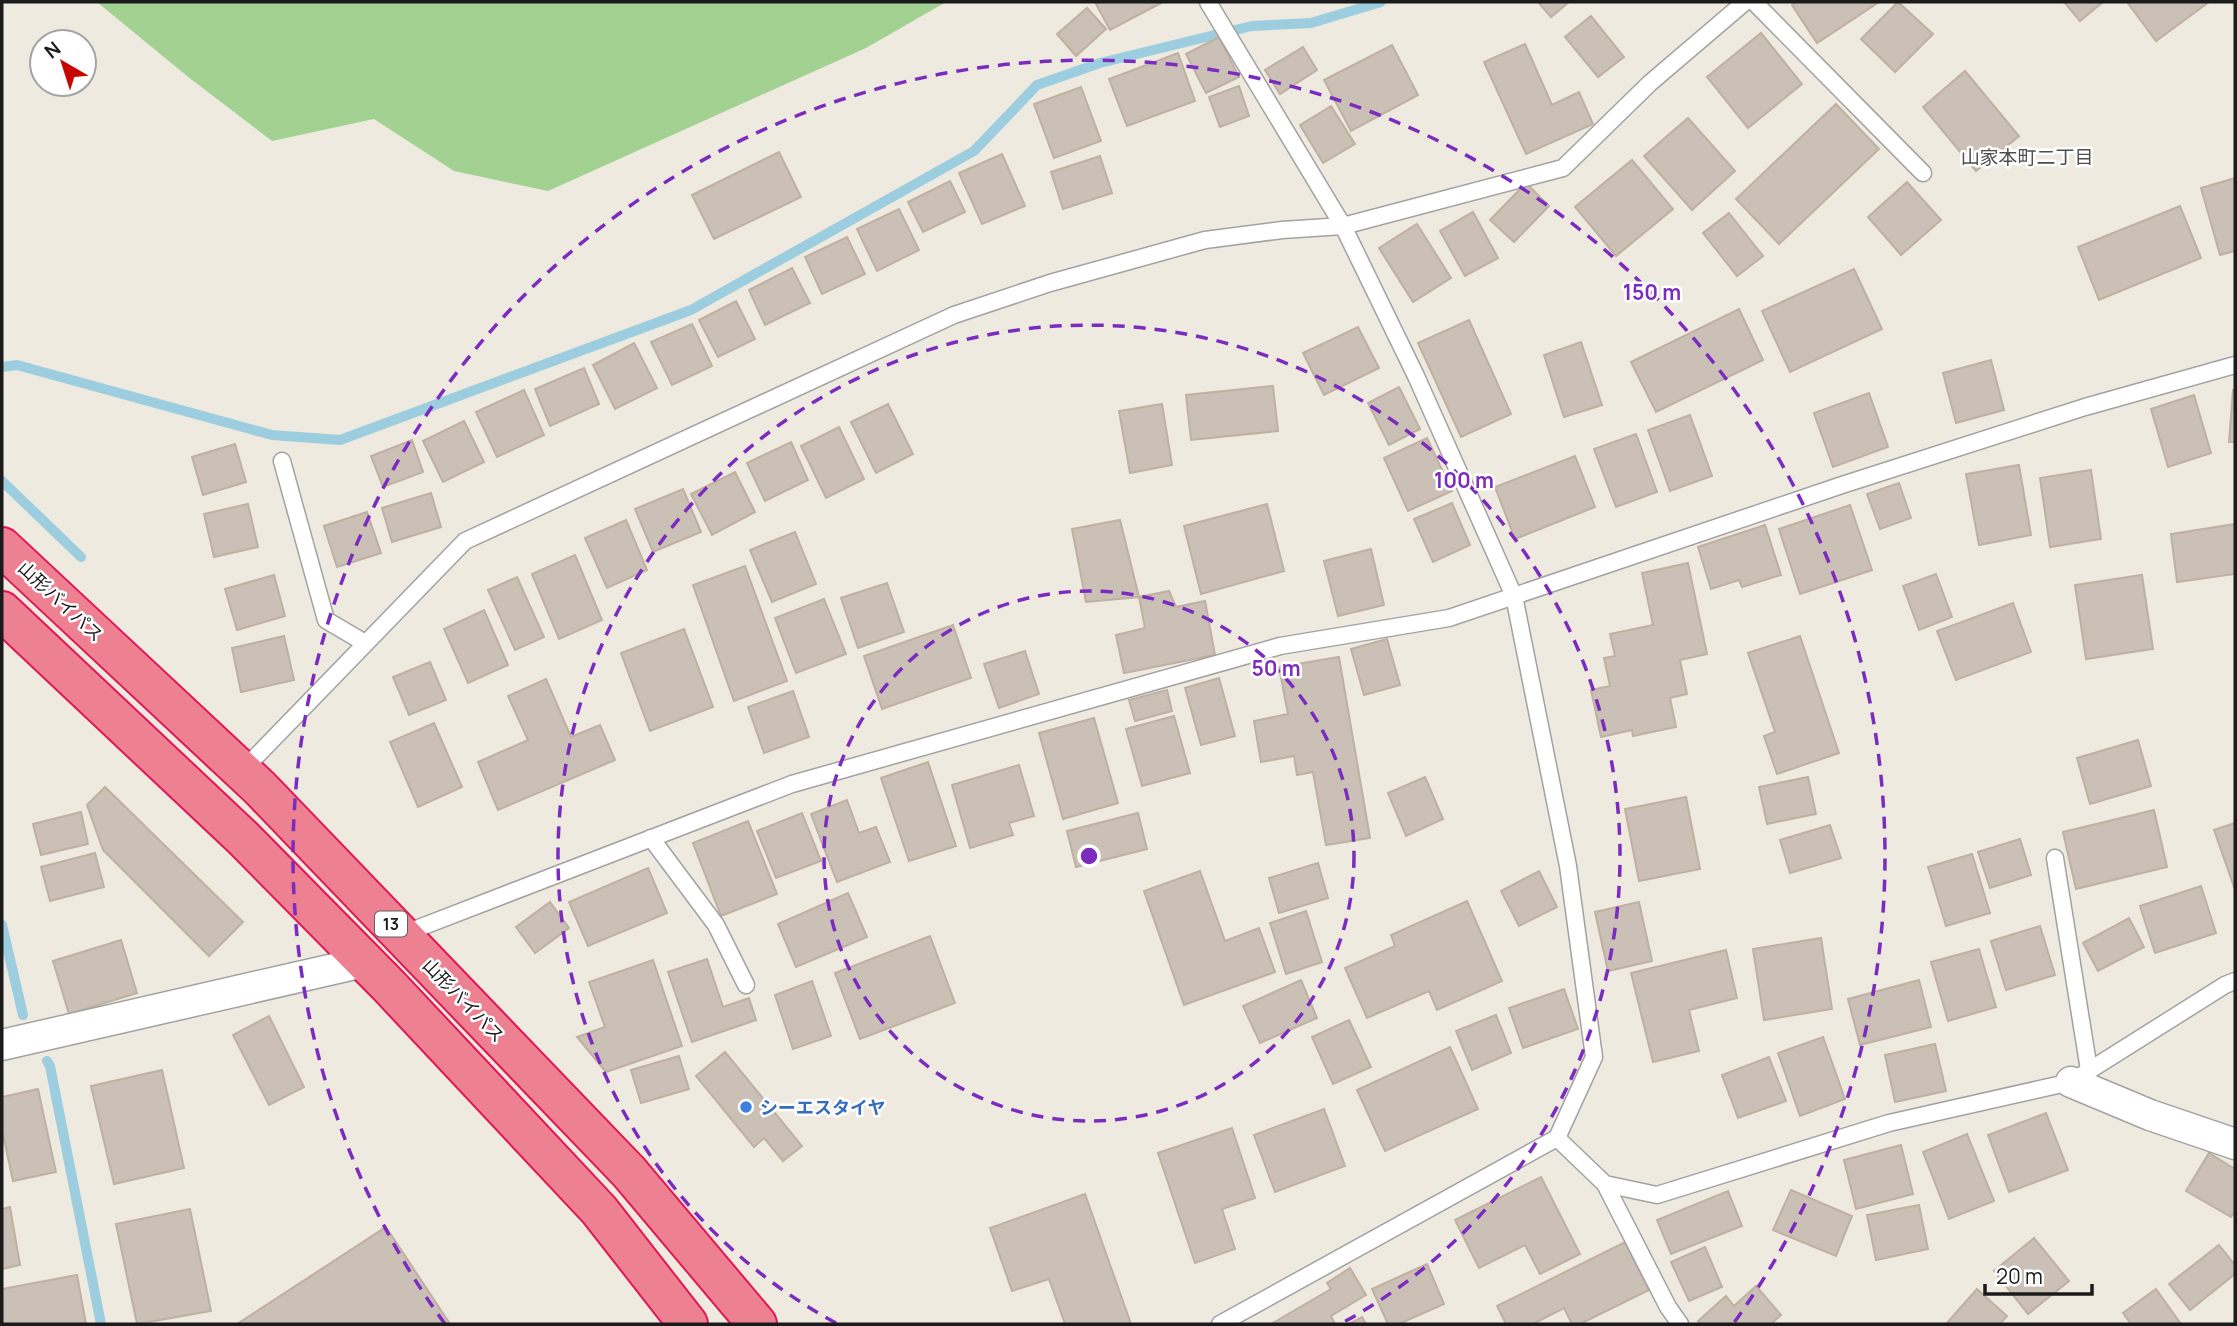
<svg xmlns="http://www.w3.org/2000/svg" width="2237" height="1326" font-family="Manrope,'Noto Sans JP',sans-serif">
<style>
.forest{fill:#a2d191}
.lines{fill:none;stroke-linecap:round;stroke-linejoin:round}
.stream{stroke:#9ccee0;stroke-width:10}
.building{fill:#cac0b6;stroke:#c0b0a1;stroke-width:2}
.lane-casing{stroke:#a2a2a2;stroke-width:19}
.street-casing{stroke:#a2a2a2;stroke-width:33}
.highway-casing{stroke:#e21656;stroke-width:42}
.lane{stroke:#fff;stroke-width:16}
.street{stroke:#fff;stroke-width:30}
.highway{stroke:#ed8091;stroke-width:38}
.ring{fill:none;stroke:#7b2cbf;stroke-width:3.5;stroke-dasharray:12 9}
.shop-dot{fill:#3f7fe0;stroke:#fff;stroke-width:2.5}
.labels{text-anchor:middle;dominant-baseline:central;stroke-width:5;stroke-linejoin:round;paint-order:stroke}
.shield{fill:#fff;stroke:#5f5f5f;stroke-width:2}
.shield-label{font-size:16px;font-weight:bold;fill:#1b1b1b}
.street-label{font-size:18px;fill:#1b1b1b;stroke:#fff}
.shop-label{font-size:18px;font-weight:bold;fill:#366cbe;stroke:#fff;text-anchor:start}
.neighbourhood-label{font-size:19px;fill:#4e4e4e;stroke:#fff}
.centre{fill:#7b2cbf;stroke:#fff;stroke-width:3.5}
.ring-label{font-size:21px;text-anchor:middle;font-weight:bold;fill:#7b2cbf;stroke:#fff;stroke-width:5;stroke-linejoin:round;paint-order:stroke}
</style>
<rect width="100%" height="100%" fill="#eeeae0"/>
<!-- forest -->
<polygon class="forest" points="97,2 946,2 866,48 548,191 454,171 374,119 272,141 187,76"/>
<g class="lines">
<!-- stream -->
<g class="stream">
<polyline points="2,367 17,365 272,435 340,440 691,310 974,151 1037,85 1100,63 1194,40 1252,26 1311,23 1381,2"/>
<polyline points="2,481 81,557"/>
<polyline points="2,925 23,1015"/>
<polyline points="47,1061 50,1066 101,1324"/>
</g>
</g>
<!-- building -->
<g class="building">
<polygon points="1101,2 1163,2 1110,30 1096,4"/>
<polygon points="1538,2 1569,2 1551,17"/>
<polygon points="1797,2 1879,2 1817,43 1792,5"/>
<polygon points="1898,2 1933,34 1895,72 1861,39"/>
<polygon points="2064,2 2103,2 2080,21"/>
<polygon points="2127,2 2209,2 2156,41"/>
<polygon points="1087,8 1106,29 1076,56 1057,34"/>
<polygon points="1591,16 1624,57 1598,77 1565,37"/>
<polygon points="1761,33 1802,84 1748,128 1707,77"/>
<polygon points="1219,37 1239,77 1206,93 1186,54"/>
<polygon points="1525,44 1552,105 1579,92 1593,124 1526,154 1484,62"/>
<polygon points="1392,45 1418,95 1351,131 1324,80"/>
<polygon points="1303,47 1317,70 1280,94 1265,70"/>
<polygon points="1178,53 1195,101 1127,126 1109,79"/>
<polygon points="1965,71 2019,136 1976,171 1923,107"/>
<polygon points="1239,86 1249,116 1220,127 1209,97"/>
<polygon points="1081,87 1101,141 1054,158 1034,104"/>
<polygon points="1836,104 1879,149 1779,244 1736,199"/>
<polygon points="1331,106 1355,144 1323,163 1300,125"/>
<polygon points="1688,118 1735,171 1692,210 1644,156"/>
<polygon points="779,152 801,197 714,239 692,195"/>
<polygon points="1002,154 1025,206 982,224 959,173"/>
<polygon points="1100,156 1112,193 1063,209 1051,172"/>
<polygon points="1632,160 1673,209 1616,256 1575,207"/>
<polygon points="2235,178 2235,251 2220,255 2201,188"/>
<polygon points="950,181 965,212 923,232 908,202"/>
<polygon points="1907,182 1941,220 1901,255 1868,217"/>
<polygon points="1526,183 1549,206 1514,242 1490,220"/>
<polygon points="2180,206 2201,258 2099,300 2078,247"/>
<polygon points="899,209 919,250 877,271 857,229"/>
<polygon points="1473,212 1498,258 1465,276 1440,231"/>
<polygon points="1729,213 1763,256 1737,276 1703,233"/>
<polygon points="1417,224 1451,278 1413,302 1379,248"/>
<polygon points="847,237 865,274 822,294 805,257"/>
<polygon points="792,268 810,303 765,325 749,290"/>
<polygon points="1854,269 1882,329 1790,372 1762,311"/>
<polygon points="736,301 755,339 718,357 699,320"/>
<polygon points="1739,309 1763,360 1656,412 1631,362"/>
<polygon points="1469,320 1511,414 1461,437 1418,343"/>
<polygon points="692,324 712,366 672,385 651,342"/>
<polygon points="1358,327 1379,368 1324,395 1303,353"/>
<polygon points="1581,342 1602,405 1564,417 1544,355"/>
<polygon points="634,343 657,388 615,409 593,365"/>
<polygon points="1991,360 2004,410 1956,423 1943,373"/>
<polygon points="584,368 599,404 550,426 535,389"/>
<polygon points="1273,386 1278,431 1191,440 1186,395"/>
<polygon points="1399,387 1420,429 1389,445 1368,403"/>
<polygon points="524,390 544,435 497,457 476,412"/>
<polygon points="2233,390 2235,390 2235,442 2229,442"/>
<polygon points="1869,393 1888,447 1833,467 1814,413"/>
<polygon points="2194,395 2211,453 2168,467 2151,409"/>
<polygon points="888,404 913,454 876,473 851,422"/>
<polygon points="1162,404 1172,465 1130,473 1119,411"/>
<polygon points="1690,415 1712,476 1670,491 1648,430"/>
<polygon points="464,421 484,462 443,482 423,441"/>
<polygon points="839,427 864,479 826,498 801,446"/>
<polygon points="1636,434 1657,492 1616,507 1594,449"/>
<polygon points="1427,438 1452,491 1408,511 1384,458"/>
<polygon points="412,440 423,472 383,487 371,456"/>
<polygon points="791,442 808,480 765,501 747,463"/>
<polygon points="235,444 246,482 203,495 192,457"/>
<polygon points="1575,456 1595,507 1515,539 1495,487"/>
<polygon points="2019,465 2031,535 1979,545 1966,474"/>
<polygon points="2091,470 2101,539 2050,547 2040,478"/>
<polygon points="735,472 755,512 712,535 691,494"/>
<polygon points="1899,483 1911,518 1880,529 1867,494"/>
<polygon points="683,489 701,532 653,552 635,509"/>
<polygon points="431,493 441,527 392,542 382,508"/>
<polygon points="1452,503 1470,545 1433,562 1414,519"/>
<polygon points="248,504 258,547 214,557 204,514"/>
<polygon points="1267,504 1284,571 1201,594 1184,526"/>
<polygon points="1850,505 1872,570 1800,594 1779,529"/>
<polygon points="367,512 381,553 337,567 324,526"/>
<polygon points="626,520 647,570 607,588 585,538"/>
<polygon points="1120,520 1139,597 1086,602 1072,529"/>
<polygon points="2235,524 2235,574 2177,582 2171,534"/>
<polygon points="1765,525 1781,575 1742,587 1739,580 1711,589 1698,547"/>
<polygon points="795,532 816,584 772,602 750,550"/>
<polygon points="1371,549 1384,605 1338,616 1324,561"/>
<polygon points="575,555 602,620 559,639 532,574"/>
<polygon points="1688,563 1707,654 1680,660 1687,694 1670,698 1676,727 1633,736 1632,730 1601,737 1591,690 1610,686 1604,658 1615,656 1610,634 1653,625 1642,573"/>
<polygon points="745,566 787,681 734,701 693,585"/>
<polygon points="1936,574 1952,617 1919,630 1903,586"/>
<polygon points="274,575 285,616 237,630 225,589"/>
<polygon points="2142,575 2153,649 2086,659 2075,585"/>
<polygon points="517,577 544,637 515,650 488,590"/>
<polygon points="887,583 904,632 858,648 841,598"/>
<polygon points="1169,591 1176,607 1205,601 1215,655 1124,673 1116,635 1145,628 1139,597"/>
<polygon points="824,599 846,654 796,673 775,618"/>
<polygon points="2013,603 2031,652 1956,680 1937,631"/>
<polygon points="484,610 508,665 468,683 444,629"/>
<polygon points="953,625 971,678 882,709 864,656"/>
<polygon points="684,629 713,707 650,731 621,653"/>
<polygon points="284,636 294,680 241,692 232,648"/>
<polygon points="1800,636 1839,753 1777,774 1764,736 1775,732 1748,653"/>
<polygon points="1387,639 1400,685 1364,695 1351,649"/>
<polygon points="1025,651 1039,694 999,708 984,664"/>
<polygon points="1339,657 1370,838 1326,845 1313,772 1297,775 1294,756 1261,762 1254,721 1288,714 1279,667"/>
<polygon points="430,662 446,700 409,715 393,677"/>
<polygon points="1219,678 1235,736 1201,745 1185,688"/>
<polygon points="546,679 571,737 600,725 615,760 498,810 478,762 528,740 508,696"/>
<polygon points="1167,690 1172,711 1135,721 1129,700"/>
<polygon points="793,691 809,737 764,753 748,707"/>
<polygon points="1174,716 1190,773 1142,786 1126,729"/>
<polygon points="1094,718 1118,803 1063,819 1039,733"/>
<polygon points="434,723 462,787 418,807 390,742"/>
<polygon points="2138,740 2151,786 2090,804 2077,758"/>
<polygon points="928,762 956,846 909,861 881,778"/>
<polygon points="1019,765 1034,816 1009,823 1013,835 970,848 952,785"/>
<polygon points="1425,777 1443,819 1406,836 1388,793"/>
<polygon points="1808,777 1816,814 1767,824 1759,787"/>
<polygon points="105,787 243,922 209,956 103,850 87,805"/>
<polygon points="1686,797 1700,869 1639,881 1625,809"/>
<polygon points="847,800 859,833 876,827 890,862 837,882 811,814"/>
<polygon points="2154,810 2167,867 2076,889 2063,832"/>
<polygon points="81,812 88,844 41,855 33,824"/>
<polygon points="802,813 821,861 776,878 757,831"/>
<polygon points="1138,813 1147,849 1076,867 1067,831"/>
<polygon points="748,821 777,894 721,916 693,843"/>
<polygon points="2235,823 2235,886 2234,887 2214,830"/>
<polygon points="1830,825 1841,858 1790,873 1780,840"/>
<polygon points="2020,839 2031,875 1990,888 1978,852"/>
<polygon points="95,853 104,887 50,901 41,867"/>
<polygon points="1972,854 1990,913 1946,926 1928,867"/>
<polygon points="1318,863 1328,898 1279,913 1269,878"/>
<polygon points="648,868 667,913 588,946 569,902"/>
<polygon points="1200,871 1225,941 1259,928 1275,972 1184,1005 1144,891"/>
<polygon points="1539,871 1557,907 1519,926 1501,891"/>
<polygon points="2201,886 2216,933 2155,953 2140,906"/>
<polygon points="848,893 867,937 796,967 778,924"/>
<polygon points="1467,901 1502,981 1437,1010 1429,991 1367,1018 1345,968 1395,946 1391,935"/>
<polygon points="550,902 569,928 535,953 516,927"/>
<polygon points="1639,902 1652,961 1608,971 1595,912"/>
<polygon points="1306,911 1322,962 1286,974 1270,923"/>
<polygon points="2129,918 2144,947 2098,971 2083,943"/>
<polygon points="2040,926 2055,975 2006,990 1991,941"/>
<polygon points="930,936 955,1003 860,1039 835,973"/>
<polygon points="1821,938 1832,1009 1764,1020 1753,949"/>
<polygon points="121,940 137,993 69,1014 53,961"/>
<polygon points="1979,949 1996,1007 1948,1021 1931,962"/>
<polygon points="1726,950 1737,998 1689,1010 1699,1051 1653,1062 1631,973"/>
<polygon points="707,959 723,1007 749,998 756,1020 692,1042 668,972"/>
<polygon points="653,960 682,1046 606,1072 577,1037 605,1027 589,982"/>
<polygon points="1301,980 1317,1018 1260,1043 1243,1006"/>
<polygon points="1919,980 1931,1027 1860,1045 1848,999"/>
<polygon points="812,981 831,1036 793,1049 775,995"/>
<polygon points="1564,989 1578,1029 1523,1048 1509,1008"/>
<polygon points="1496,1015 1511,1053 1472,1070 1456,1031"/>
<polygon points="269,1016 304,1087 269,1105 233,1035"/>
<polygon points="1349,1020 1371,1067 1333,1084 1312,1037"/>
<polygon points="1823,1037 1845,1099 1800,1116 1778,1053"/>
<polygon points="1935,1044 1946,1091 1895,1102 1885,1055"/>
<polygon points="1450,1047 1478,1109 1385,1151 1357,1090"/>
<polygon points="725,1052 802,1146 783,1161 764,1138 754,1147 696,1076"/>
<polygon points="679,1056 689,1089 641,1103 631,1070"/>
<polygon points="1769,1057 1786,1101 1738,1118 1722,1075"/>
<polygon points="162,1070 184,1168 114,1184 91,1086"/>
<polygon points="38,1089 56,1172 13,1181 2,1130 2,1097"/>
<polygon points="1324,1109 1345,1166 1275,1192 1254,1135"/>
<polygon points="2046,1113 2068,1170 2009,1192 1988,1135"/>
<polygon points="1232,1128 1255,1198 1222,1209 1235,1249 1195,1263 1158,1153"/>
<polygon points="1967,1134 1994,1201 1949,1219 1923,1152"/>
<polygon points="1901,1145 1913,1194 1856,1209 1844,1160"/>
<polygon points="2209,1153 2235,1169 2235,1211 2231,1217 2186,1191"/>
<polygon points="1541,1177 1580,1254 1540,1274 1525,1245 1479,1268 1455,1220"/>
<polygon points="1791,1190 1852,1216 1836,1256 1773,1230"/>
<polygon points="1728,1191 1742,1226 1671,1254 1657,1220"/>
<polygon points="1085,1194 1131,1324 1065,1324 1049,1279 1012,1291 990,1228"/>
<polygon points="1919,1205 1928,1249 1876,1260 1867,1215"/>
<polygon points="10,1207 20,1265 2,1269 2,1209"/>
<polygon points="190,1209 211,1311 137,1324 116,1224"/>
<polygon points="386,1227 450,1324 237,1324"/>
<polygon points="2034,1238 2069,1281 2028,1314 1994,1271"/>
<polygon points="1625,1242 1649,1290 1580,1324 1572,1324 1564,1308 1533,1324 1506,1324 1497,1306"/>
<polygon points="2219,1245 2235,1265 2235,1274 2190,1310 2169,1284"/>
<polygon points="1705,1247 1722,1287 1689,1301 1671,1262"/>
<polygon points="1427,1264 1444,1304 1399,1324 1388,1324 1372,1289"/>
<polygon points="1350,1268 1366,1295 1331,1316 1335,1324 1271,1324 1331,1289 1327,1283"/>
<polygon points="77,1275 86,1324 2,1324 2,1289"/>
<polygon points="1756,1286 1781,1315 1771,1324 1701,1324 1698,1321 1726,1296 1734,1306"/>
<polygon points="1977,1289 2007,1316 2000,1324 1946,1324"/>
<polygon points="2156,1289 2181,1324 2131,1324 2123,1313"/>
<polygon points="1362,1317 1366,1324 1349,1324"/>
</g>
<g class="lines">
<defs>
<g id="lane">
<polyline points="1208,2 1343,226 1416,376 1514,596 1568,866 1594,1057 1557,1138"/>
<polyline points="1754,2 1923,173"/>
<polyline points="282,461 326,620 365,643"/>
<polyline points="242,771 465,541 954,315 1050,283 1205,240 1282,230 1343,226 1563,168 1650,83 1745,2"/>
<polyline points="651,838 716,925 746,985"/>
<polyline points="2055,858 2089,1070"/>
<polyline points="403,934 792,784 1280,646 1449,618 1842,485 2085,407 2235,365"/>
<polyline points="1605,1184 1668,1307 1680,1324"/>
<polyline points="1220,1324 1557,1138 1605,1184 1657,1195 1889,1123 2071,1082 2225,985 2235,981"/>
</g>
<g id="street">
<polyline points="2,1045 364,962"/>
<polyline points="2071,1082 2150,1115 2235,1144"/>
</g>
<g id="highway">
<polyline points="2,547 260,788 629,1172 757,1324"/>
<polyline points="2,611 243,838 389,986 599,1210 688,1324"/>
</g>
</defs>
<!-- lane casing -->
<use href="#lane" class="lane-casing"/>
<!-- street casing -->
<use href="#street" class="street-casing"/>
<!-- highway casing -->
<use href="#highway" class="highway-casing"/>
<!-- lane -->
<use href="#lane" class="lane"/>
<!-- street -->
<use href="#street" class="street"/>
<!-- highway -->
<use href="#highway" class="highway"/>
</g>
<!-- distance rings -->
<g class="ring">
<circle cx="1089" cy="856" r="265"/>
<path d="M836 1323A531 531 0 1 1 1342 1323"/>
<path d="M445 1324A796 796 0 1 1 1733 1324"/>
</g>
<!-- markers -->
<circle class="shop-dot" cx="746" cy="1107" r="7"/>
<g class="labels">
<!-- shield labels -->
<rect class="shield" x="375" y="911.5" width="32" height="25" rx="5"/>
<g class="shield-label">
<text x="391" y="924">13</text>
</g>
<!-- street labels -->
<g class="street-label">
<text transform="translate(61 601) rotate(43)">山形バイパス</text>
<text transform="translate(464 1000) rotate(46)">山形バイパス</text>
</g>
<!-- shop labels -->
<g class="shop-label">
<text x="760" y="1107">シーエスタイヤ</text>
</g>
<!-- neighbourhood labels -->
<g class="neighbourhood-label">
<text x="2027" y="157">山家本町二丁目</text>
</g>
</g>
<circle cx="1089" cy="856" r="10" class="centre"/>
<g class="ring-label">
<text x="1652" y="300">150 m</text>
<text x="1464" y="488">100 m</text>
<text x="1276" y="676">50 m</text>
</g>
<!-- border -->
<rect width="2237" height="1326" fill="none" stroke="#1b1b1b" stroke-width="7"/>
<!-- north arrow -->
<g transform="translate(63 63) rotate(321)"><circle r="33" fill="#ffffff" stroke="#a4a4a4" stroke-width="2"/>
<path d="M0-5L12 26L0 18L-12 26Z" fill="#c60600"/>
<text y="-10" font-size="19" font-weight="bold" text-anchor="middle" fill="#1b1b1b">N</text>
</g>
<!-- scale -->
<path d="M1985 1284v10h107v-10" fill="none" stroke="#1b1b1b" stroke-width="3.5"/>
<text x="1996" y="1284" font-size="21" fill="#1b1b1b" stroke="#ffffff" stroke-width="5" paint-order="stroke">20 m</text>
</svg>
